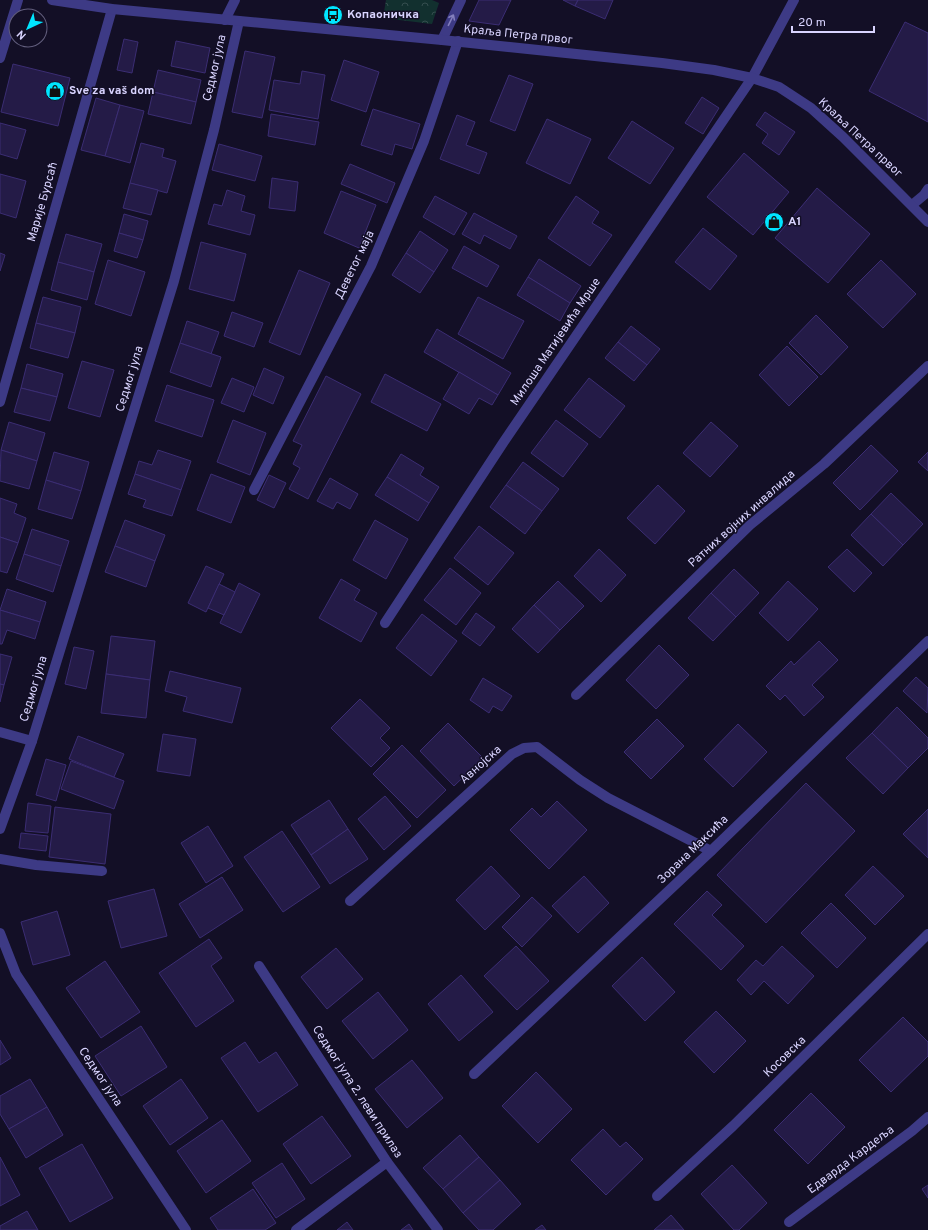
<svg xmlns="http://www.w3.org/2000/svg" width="928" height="1230" font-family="Overpass,sans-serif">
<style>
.forest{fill:url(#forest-crowns)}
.building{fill:#241b47;stroke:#3b2d73}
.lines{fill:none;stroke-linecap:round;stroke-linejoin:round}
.service{stroke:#3d3a85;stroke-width:10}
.minor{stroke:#3d3a85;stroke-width:10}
.tertiary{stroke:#3d3a85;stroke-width:10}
.oneway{stroke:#837fbc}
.labels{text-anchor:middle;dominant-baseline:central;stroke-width:3;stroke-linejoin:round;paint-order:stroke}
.poi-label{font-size:12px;font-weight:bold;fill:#d9d4ff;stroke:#130f26;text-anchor:start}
.street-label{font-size:12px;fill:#d9d4ff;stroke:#130f26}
</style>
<defs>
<pattern id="forest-crowns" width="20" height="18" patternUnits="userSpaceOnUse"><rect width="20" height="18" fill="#12302f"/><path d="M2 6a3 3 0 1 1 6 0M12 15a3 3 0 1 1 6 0" fill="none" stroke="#344d4e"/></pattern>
</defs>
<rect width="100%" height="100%" fill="#130f26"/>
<!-- forest -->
<polygon class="forest" points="386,0 432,0 439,3 432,24 383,18"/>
<!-- building -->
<g class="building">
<polygon points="479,0 511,0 499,25 469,21"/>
<polygon points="563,0 578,0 575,6"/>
<polygon points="578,0 613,0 605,19 575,6"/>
<polygon points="905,22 928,33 928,122 869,91"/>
<polygon points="124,39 138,42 132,73 117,70"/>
<polygon points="176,41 210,48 205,73 171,66"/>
<polygon points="245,51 275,57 262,118 232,112"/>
<polygon points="344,60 379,72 366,112 331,100"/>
<polygon points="13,64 70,78 58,126 1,112"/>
<polygon points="158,70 201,80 196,102 153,92"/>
<polygon points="302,71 325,75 318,119 269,110 274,80 300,84"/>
<polygon points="509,75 533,84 515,131 490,121"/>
<polygon points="153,92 196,102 191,124 148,114"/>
<polygon points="702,97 719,108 703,134 685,123"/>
<polygon points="96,98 120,105 105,156 81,150"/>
<polygon points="120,105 144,111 130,163 105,156"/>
<polygon points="373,109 420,124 412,149 395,144 392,155 361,145"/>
<polygon points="765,112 795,132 779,155 762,143 768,134 756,125"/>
<polygon points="271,114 319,122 315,145 268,136"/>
<polygon points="457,115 475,122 466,145 487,153 479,174 440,159"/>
<polygon points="547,119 591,139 570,184 526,163"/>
<polygon points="632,121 674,148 650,184 608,158"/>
<polygon points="0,123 26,130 17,159 0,154"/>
<polygon points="141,143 164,149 162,157 176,161 167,193 130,183"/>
<polygon points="219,144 262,156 255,181 212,170"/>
<polygon points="744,153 789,192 753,235 707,197"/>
<polygon points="350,164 395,183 387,203 341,184"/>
<polygon points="0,174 26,181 16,218 0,213"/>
<polygon points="272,178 298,182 295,211 269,208"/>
<polygon points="130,183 158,190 151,215 123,208"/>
<polygon points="817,188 870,234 828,283 775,238"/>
<polygon points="227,190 245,196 241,211 255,215 250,235 208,224 214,204 222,206"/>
<polygon points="341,191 376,205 359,248 324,233"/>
<polygon points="435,196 467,213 454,235 423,217"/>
<polygon points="576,196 599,212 592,223 612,235 590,266 548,238"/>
<polygon points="474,213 517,236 510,249 484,235 480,244 462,234"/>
<polygon points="124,214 148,221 143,240 119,233"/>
<polygon points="703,228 737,256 710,290 675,262"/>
<polygon points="420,231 448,250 434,272 406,253"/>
<polygon points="119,233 143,240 137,258 114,251"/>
<polygon points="66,234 102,244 94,272 58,262"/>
<polygon points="201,242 246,254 234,301 189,289"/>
<polygon points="464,246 499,266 487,287 452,268"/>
<polygon points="0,253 5,255 0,271"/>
<polygon points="406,253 434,272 420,293 392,275"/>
<polygon points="539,259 581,286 570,303 528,277"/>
<polygon points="108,260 145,272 131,316 95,304"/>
<polygon points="881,260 916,294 883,328 847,294"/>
<polygon points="58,262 94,272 87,300 51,290"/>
<polygon points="299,270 330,283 300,355 269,342"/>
<polygon points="528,277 570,303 560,321 517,295"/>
<polygon points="43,297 81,307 75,333 36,323"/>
<polygon points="478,297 524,321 503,359 458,334"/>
<polygon points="232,312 263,323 254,347 224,336"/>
<polygon points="816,315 848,347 821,375 789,343"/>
<polygon points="187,321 219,332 211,354 180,343"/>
<polygon points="36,323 75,333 68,358 30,348"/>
<polygon points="631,326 660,349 647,365 618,342"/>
<polygon points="437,329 511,373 498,395 424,352"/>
<polygon points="618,342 647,365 634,381 605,358"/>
<polygon points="180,343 221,357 211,387 170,372"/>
<polygon points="787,346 818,377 789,406 759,375"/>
<polygon points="82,361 114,370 100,417 68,408"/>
<polygon points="27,364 63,374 57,397 21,388"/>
<polygon points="264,368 284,377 273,404 253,395"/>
<polygon points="459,372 498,395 492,405 479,398 469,414 443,399"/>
<polygon points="385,374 441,404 427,431 371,402"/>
<polygon points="326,376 361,394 308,499 289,489 300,468 293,464 302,445 293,441"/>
<polygon points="232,378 254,387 244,412 221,403"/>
<polygon points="589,378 625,406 600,438 564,410"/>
<polygon points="167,385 214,400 202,437 155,421"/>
<polygon points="21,388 57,397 50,421 14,412"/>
<polygon points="233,420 266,433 250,475 217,462"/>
<polygon points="556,420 588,444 563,477 531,453"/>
<polygon points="9,422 45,433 37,461 1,450"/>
<polygon points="711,422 738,446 710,477 683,453"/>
<polygon points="871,445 898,471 860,510 833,483"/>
<polygon points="1,450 37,461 29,489 0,481"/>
<polygon points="158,450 191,461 181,490 135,474 139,461 152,465"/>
<polygon points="54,452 89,462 81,491 46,480"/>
<polygon points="928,452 928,471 918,462"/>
<polygon points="401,454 424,468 420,475 439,487 429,503 387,477"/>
<polygon points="523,462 559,489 542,511 506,485"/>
<polygon points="135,474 181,490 172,516 143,507 146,500 128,494"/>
<polygon points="211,474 245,487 231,523 197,510"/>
<polygon points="269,475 286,483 274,508 257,500"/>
<polygon points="387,477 429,503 418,521 375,495"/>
<polygon points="330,478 358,494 350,509 337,502 333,509 317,501"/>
<polygon points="46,480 81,491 72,519 38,509"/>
<polygon points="506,485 542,511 525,534 490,507"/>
<polygon points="658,485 685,511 655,544 627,518"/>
<polygon points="891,493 923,524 903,545 871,514"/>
<polygon points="0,498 17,504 14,513 26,518 18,543 0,537"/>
<polygon points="871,514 903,545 883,566 851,535"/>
<polygon points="125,520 165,535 155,561 115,546"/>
<polygon points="375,520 408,539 386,579 353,560"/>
<polygon points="479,526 514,553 488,585 454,558"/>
<polygon points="32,529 69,541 61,566 24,554"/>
<polygon points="0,537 18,543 7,573 0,571"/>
<polygon points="115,546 155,561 146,587 105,572"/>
<polygon points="599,549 626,575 601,602 574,576"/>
<polygon points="847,549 872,573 854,592 828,567"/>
<polygon points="24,554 61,566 53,592 16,579"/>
<polygon points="206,566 224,574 206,612 188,603"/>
<polygon points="450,568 481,593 456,625 424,600"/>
<polygon points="734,569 759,593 736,617 711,593"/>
<polygon points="341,579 360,590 354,600 377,613 361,642 319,618"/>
<polygon points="558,581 584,606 560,630 534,605"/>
<polygon points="788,581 818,609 788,641 759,613"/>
<polygon points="239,583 260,594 241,633 220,623"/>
<polygon points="219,584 235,592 224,615 208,608"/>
<polygon points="7,589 46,602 40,622 0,610"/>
<polygon points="711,593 736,617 713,641 688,618"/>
<polygon points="534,605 560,630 538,653 512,629"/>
<polygon points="0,610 40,622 35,639 7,630 2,644 0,644"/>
<polygon points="476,613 495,627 480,646 462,633"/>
<polygon points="422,614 457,641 431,676 396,648"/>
<polygon points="111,636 155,641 150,680 106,674"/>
<polygon points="819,641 838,660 812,685 824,697 804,716 785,695 780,700 766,686 791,661 794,665"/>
<polygon points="659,645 689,675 656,709 626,680"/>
<polygon points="74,647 94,651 86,689 65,684"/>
<polygon points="0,654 12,657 4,685 0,684"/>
<polygon points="170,671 241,688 232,723 183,711 187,697 165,691"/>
<polygon points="106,674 150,680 146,718 101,713"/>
<polygon points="916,677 928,688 927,713 903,691"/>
<polygon points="483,678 512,696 502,711 493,706 489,713 470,700"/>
<polygon points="0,684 4,685 0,702"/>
<polygon points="360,699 390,728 380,738 390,748 371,767 331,728"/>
<polygon points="897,707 928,738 928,748 908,768 872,733"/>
<polygon points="657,719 684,746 651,779 624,752"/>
<polygon points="448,723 483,758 454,786 420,751"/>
<polygon points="738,724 767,752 733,787 704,759"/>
<polygon points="872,733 908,768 883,794 846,758"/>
<polygon points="163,734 196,739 190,776 157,771"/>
<polygon points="78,736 124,754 114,777 69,759"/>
<polygon points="402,745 446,790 417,818 373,774"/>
<polygon points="46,759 66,765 56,801 36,795"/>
<polygon points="71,761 124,781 114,809 61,789"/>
<polygon points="806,783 855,831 766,923 717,875"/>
<polygon points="385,796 411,826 384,850 358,819"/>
<polygon points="329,800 348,829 311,855 291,825"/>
<polygon points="557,801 587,830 549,869 510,830 532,808 541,817"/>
<polygon points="28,803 51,806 48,833 25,831"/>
<polygon points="55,807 111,814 105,864 49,857"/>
<polygon points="928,809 928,858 903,834"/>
<polygon points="208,826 233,866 206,883 181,843"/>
<polygon points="348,829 368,859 330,884 311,855"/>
<polygon points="282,831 320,887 283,912 244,857"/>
<polygon points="21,833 48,836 46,851 19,848"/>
<polygon points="491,866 520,896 485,930 456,900"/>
<polygon points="873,866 904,896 875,925 845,895"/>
<polygon points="584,876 609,903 578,933 552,906"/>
<polygon points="222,877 243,910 200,938 179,904"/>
<polygon points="154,889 167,936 121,948 108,901"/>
<polygon points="707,891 722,905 712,915 744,946 721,970 674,924"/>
<polygon points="532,897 552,916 522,947 502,927"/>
<polygon points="831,903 866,938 837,968 801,933"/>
<polygon points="57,911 70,955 33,965 21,922"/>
<polygon points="209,939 222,958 211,966 234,1001 196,1027 159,973"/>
<polygon points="516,946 549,981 517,1010 484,976"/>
<polygon points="782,946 814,976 788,1004 764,981 751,995 737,980 756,960 763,966"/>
<polygon points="336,948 363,979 327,1009 301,977"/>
<polygon points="642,957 675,992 645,1021 612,986"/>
<polygon points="105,961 140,1012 101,1038 66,988"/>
<polygon points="461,975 493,1012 459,1041 428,1004"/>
<polygon points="378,992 408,1030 373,1059 342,1021"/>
<polygon points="716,1011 746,1041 714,1073 684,1042"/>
<polygon points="903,1017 928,1042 928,1056 891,1092 859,1060"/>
<polygon points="141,1026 167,1067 121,1096 95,1056"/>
<polygon points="0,1040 11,1058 0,1065"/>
<polygon points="245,1042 259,1063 276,1052 298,1085 258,1112 221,1058"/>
<polygon points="412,1060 443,1098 407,1128 375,1089"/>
<polygon points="536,1072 572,1109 538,1143 502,1106"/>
<polygon points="30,1079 47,1107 9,1129 0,1114 0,1096"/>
<polygon points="181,1079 208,1118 170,1145 143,1106"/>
<polygon points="811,1093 845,1127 808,1164 774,1130"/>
<polygon points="47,1107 63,1135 26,1158 9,1129"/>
<polygon points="322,1116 351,1156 311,1184 283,1144"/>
<polygon points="222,1120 251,1161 206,1193 177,1151"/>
<polygon points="603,1129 620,1147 626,1142 643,1159 606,1195 571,1160"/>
<polygon points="460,1135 479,1157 443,1189 423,1168"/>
<polygon points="82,1144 113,1198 70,1222 39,1168"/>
<polygon points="0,1157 20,1195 0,1206"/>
<polygon points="479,1157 500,1180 463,1213 443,1189"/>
<polygon points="282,1163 305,1199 276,1218 252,1183"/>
<polygon points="732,1165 767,1203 739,1230 734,1230 701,1194"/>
<polygon points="500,1180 521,1204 493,1230 479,1230 463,1213"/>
<polygon points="928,1185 928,1198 922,1189"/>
<polygon points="253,1189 276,1223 265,1230 218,1230 210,1218"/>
<polygon points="27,1211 38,1230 0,1230 0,1226"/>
<polygon points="671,1215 684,1230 654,1230"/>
<polygon points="347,1222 353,1230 337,1230"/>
<polygon points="409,1224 413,1230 401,1230"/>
<polygon points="542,1225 546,1230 535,1230"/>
</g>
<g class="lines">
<!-- service -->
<g class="service">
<polyline points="0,732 32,741"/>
<polyline points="0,859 36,865 102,871"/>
</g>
<!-- minor -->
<g class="minor">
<polyline points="225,20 235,0"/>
<polyline points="442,40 461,0"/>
<polyline points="0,58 18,0"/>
<polyline points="912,205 924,195 928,189"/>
<polyline points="0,402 112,9"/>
<polyline points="254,490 371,266 424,141 458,41"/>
<polyline points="385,623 503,443 752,78 794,0"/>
<polyline points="576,695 750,525 824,464 928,366"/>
<polyline points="0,829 32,741 174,281 214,130 239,21"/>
<polyline points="350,901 512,754 524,748 537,747 580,780 608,798 711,851"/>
<polyline points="0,933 16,974 186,1230"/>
<polyline points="259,966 387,1162 438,1230"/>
<polyline points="474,1074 711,851 928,641"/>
<polyline points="657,1196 733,1126 928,934"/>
<polyline points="789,1222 912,1131 928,1117"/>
<polyline points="296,1230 387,1162"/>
</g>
<!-- tertiary -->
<polyline class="tertiary" points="52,0 112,9 442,40 662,63 714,70 752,78 779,87 811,108 843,137 928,222"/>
</g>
<!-- one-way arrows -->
<defs><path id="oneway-shaft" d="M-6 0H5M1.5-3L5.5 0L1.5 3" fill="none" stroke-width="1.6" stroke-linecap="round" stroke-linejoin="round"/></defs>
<use class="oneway" href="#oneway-shaft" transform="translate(451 20) rotate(-64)"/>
<!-- icons -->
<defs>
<symbol id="bus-disc" viewBox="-11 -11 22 22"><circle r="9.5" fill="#00e5ff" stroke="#130f26"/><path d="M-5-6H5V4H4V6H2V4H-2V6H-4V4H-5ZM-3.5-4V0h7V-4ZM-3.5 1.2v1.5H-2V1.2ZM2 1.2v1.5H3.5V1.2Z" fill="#111"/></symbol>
<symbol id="shop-disc" viewBox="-11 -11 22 22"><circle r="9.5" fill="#00e5ff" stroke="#130f26"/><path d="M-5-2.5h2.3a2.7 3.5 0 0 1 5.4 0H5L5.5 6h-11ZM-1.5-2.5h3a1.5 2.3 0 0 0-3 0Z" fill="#111"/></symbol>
</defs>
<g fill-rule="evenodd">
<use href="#bus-disc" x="322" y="4" width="22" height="22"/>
<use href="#shop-disc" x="44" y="80" width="22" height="22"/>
<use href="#shop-disc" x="763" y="211" width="22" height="22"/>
</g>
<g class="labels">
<!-- poi labels -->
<g class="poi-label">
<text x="347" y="15">Копаоничка</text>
<text x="69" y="91">Sve za vaš dom</text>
<text x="788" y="222">A1</text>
</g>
<!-- street labels -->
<g class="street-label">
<text transform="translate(518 35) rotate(6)">Краља Петра првог</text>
<text transform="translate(215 68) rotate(-77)">Седмог јула</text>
<text transform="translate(860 138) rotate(43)">Краља Петра првог</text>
<text transform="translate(43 202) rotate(-74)">Марије Бурсаћ</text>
<text transform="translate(355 265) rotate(-64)">Деветог маја</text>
<text transform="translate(556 342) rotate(-56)">Милоша Матијевића Мрше</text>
<text transform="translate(130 379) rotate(-73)">Седмог јула</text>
<text transform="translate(742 519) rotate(-42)">Ратних војних инвалида</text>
<text transform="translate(34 689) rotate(-73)">Седмог јула</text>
<text transform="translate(481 765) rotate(-42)">Авнојска</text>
<text transform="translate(693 850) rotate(-44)">Зорана Максића</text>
<text transform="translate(785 1057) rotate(-44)">Косовска</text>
<text transform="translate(100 1077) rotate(56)">Седмог јула</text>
<text transform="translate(357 1092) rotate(57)">Седмог јула 2. леви прилаз</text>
<text transform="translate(851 1160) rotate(-37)">Едварда Кардеља</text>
</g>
</g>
<!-- north arrow -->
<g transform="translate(28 28) rotate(224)"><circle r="19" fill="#130f26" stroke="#625e7d"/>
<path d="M0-3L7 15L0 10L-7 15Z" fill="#00e5ff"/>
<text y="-6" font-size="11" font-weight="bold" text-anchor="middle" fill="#d9d4ff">N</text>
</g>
<!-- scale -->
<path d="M792 26v6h82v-6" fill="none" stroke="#d9d4ff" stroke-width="2"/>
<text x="798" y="26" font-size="12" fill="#d9d4ff" stroke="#130f26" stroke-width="3" paint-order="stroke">20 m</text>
</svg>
